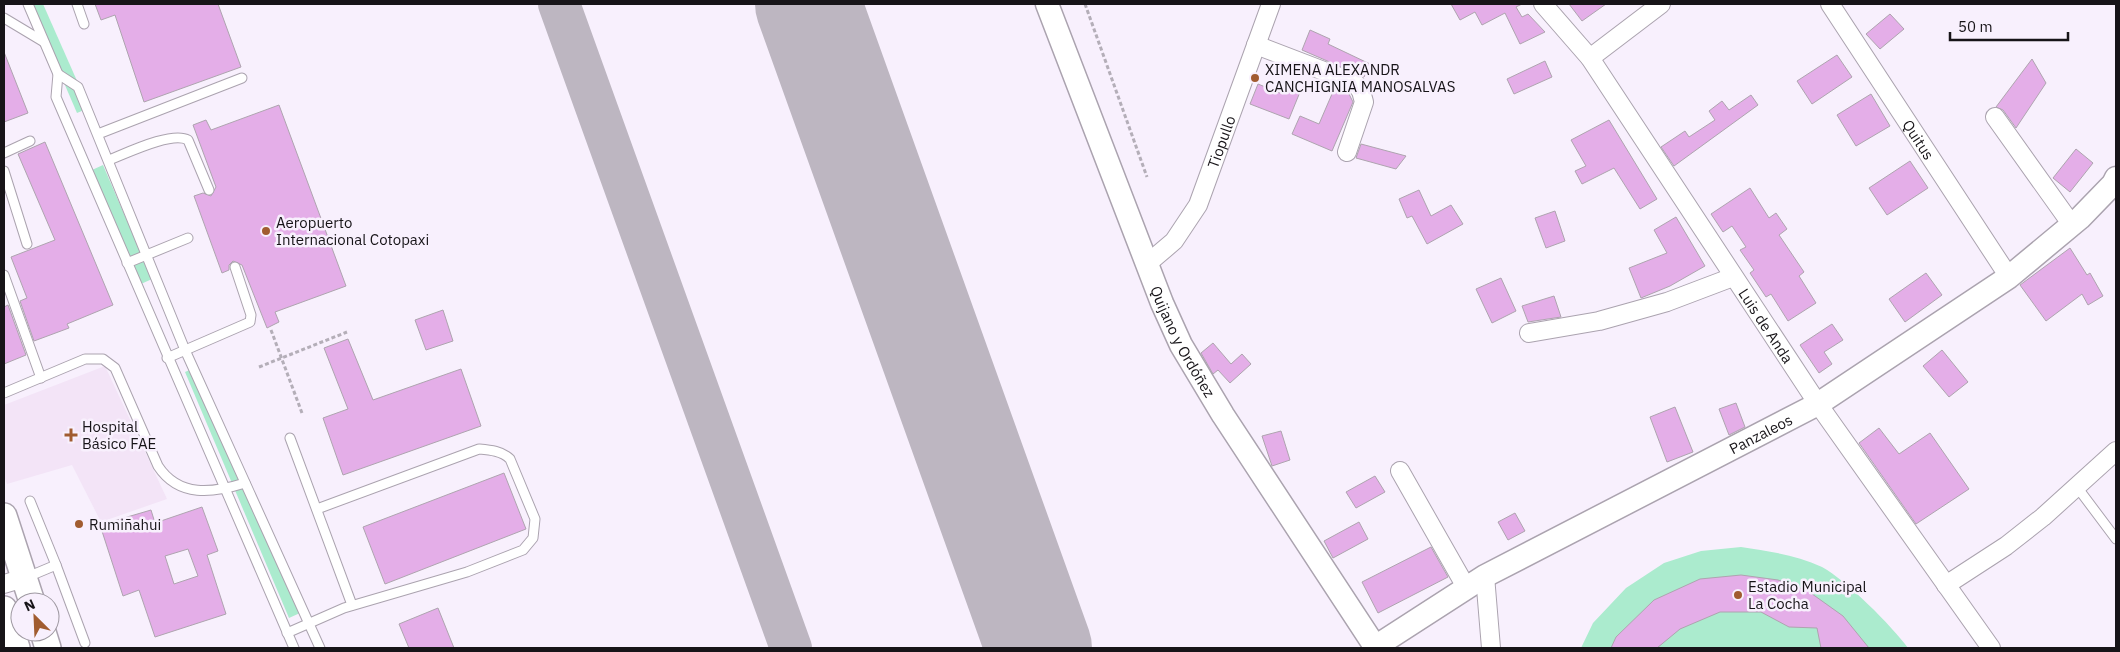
<svg xmlns="http://www.w3.org/2000/svg" width="2120" height="652" font-family="'IBM Plex Sans',sans-serif">
<style>
.medical{fill:#f3e4f7}
.green{fill:#abebce}
.lines{fill:none;stroke-linecap:round;stroke-linejoin:round}
.taxiway{stroke:#bdb6c1;stroke-width:42}
.runway{stroke:#bdb6c1;stroke-width:106}
.building{fill:#e4aee8;stroke:#aea4af;fill-rule:evenodd}
.service-casing{stroke:#aba3af;stroke-width:11}
.minor-casing{stroke:#aba3af;stroke-width:20}
.tertiary-casing{stroke:#aba3af;stroke-width:25}
.secondary-casing{stroke:#aba3af;stroke-width:28}
.path{stroke:#b4aeb8;stroke-width:3;stroke-dasharray:4 2.5;stroke-linecap:butt}
.service{stroke:#fff;stroke-width:9}
.minor{stroke:#fff;stroke-width:18}
.tertiary{stroke:#fff;stroke-width:22}
.secondary{stroke:#fff;stroke-width:25}
.poi-dot{fill:#a15c30;stroke:#f8f0fd;stroke-width:2}
.labels{text-anchor:middle;dominant-baseline:central;stroke-width:5;stroke-linejoin:round;paint-order:stroke}
.poi-label{font-size:15px;fill:#171418;stroke:#f8f0fd;text-anchor:start}
.street-label{font-size:15px;fill:#171418;stroke:#f8f0fd}
</style>
<rect width="100%" height="100%" fill="#f8f0fd"/>
<!-- medical -->
<polygon class="medical" points="105,366 167,499 101,522 72,465 7,484 4,476 4,405"/>
<!-- green -->
<g class="green">
<polygon points="30,4 43,4 89,108 77,113"/>
<polygon points="103,165 152,279 141,284 92,170"/>
<polygon points="197,367 300,613 289,618 185,372"/>
<path d="M1741,547C1768,551 1796,555 1822,567C1846,580 1892,626 1908,648H1581L1593,623L1626,588L1664,563L1701,551Z"/>
</g>
<g class="lines">
<!-- taxiway -->
<polyline class="taxiway" points="559,4 791,648"/>
<!-- runway -->
<polyline class="runway" points="808,4 1039,648"/>
</g>
<!-- building -->
<g class="building">
<polygon points="95,4 218,4 241,67 144,102 115,15 101,20"/>
<polygon points="1451,4 1522,4 1516,7 1522,17 1528,14 1545,32 1520,44 1505,13 1482,25 1475,12 1460,20"/>
<polygon points="1569,4 1606,4 1582,21"/>
<polygon points="1890,14 1904,29 1880,49 1866,34"/>
<polygon points="1310,30 1330,39 1328,44 1370,64 1364,77 1302,50"/>
<polygon points="4,52 28,113 4,122"/>
<polygon points="1837,55 1852,77 1812,104 1797,81"/>
<polygon points="2032,59 2046,83 2016,128 2003,110 1996,107"/>
<polygon points="1545,61 1552,77 1514,94 1507,79"/>
<polygon points="1258,84 1280,93 1285,86 1300,92 1289,119 1250,104"/>
<polygon points="1335,87 1348,92 1353,102 1332,151 1292,134 1300,116 1319,124"/>
<polygon points="1871,94 1890,126 1856,146 1837,115"/>
<polygon points="1751,95 1758,105 1674,166 1661,147 1685,131 1689,137 1715,120 1709,111 1722,101 1729,110"/>
<polygon points="279,105 346,286 275,312 279,322 267,328 242,265 233,261 229,265 229,270 222,273 194,196 203,193 211,196 216,187 193,125 206,120 211,130"/>
<polygon points="1609,120 1657,199 1640,209 1614,168 1582,184 1575,171 1586,166 1571,140"/>
<polygon points="45,142 113,305 67,324 69,328 34,341 20,301 27,298 11,257 55,240 18,154"/>
<polygon points="1361,144 1406,156 1396,169 1356,158"/>
<polygon points="2076,149 2093,163 2070,192 2053,178"/>
<polygon points="1910,161 1928,188 1887,215 1869,188"/>
<polygon points="1750,188 1769,218 1776,213 1787,229 1779,235 1804,272 1799,276 1816,303 1788,321 1771,294 1766,297 1750,273 1754,270 1740,250 1746,247 1732,226 1723,232 1711,214"/>
<polygon points="1419,190 1431,216 1451,205 1463,224 1427,244 1412,216 1407,218 1399,199"/>
<polygon points="1555,211 1565,241 1546,248 1535,218"/>
<polygon points="1676,217 1705,266 1670,286 1641,298 1629,268 1667,253 1654,230"/>
<polygon points="2070,248 2087,275 2090,273 2103,296 2088,305 2082,294 2046,321 2020,285"/>
<polygon points="1926,273 1942,295 1905,322 1889,299"/>
<polygon points="1501,278 1516,311 1492,323 1476,289"/>
<polygon points="1554,296 1561,317 1528,322 1522,306"/>
<polygon points="8,305 26,355 4,364 4,307"/>
<polygon points="443,310 453,341 426,350 415,320"/>
<polygon points="1832,324 1843,340 1824,352 1832,364 1819,373 1800,345"/>
<polygon points="348,339 373,400 461,369 481,426 343,475 323,418 348,409 324,348"/>
<polygon points="1213,343 1231,364 1242,354 1251,364 1230,383 1218,370 1213,374 1201,353"/>
<polygon points="1942,350 1968,382 1949,397 1923,366"/>
<polygon points="1736,403 1745,427 1729,435 1719,409"/>
<polygon points="1675,407 1693,452 1667,462 1650,417"/>
<polygon points="1879,428 1899,454 1930,433 1969,489 1916,524 1859,443"/>
<polygon points="1281,431 1290,460 1272,466 1262,436"/>
<polygon points="504,473 526,529 385,584 363,527"/>
<polygon points="1375,476 1385,492 1356,508 1346,492"/>
<path d="M202,507L218,551L207,555L226,614L155,637L139,590L123,596L100,525L151,510L155,523ZM188,549L198,576L174,584L165,556Z"/>
<polygon points="1515,513 1525,531 1508,540 1498,522"/>
<polygon points="1359,522 1368,539 1333,558 1324,541"/>
<polygon points="1431,547 1448,577 1378,613 1362,582"/>
<polygon points="1741,575 1778,580 1808,591 1843,616 1869,648 1821,648 1817,628 1789,627 1761,612 1720,612 1680,629 1657,648 1611,648 1616,637 1654,600 1700,579"/>
<polygon points="438,608 454,648 409,648 399,624"/>
</g>
<g class="lines">
<defs>
<g id="service">
<polyline points="28,4 58,74 56,97 294,648"/>
<polyline points="77,4 84,24"/>
<polyline points="4,18 44,42"/>
<polyline points="58,74 78,87 185,350 320,648"/>
<polyline points="98,134 242,78"/>
<polyline points="4,153 30,141"/>
<path d="M109,160C127,153 172,131 188,140L209,190"/>
<polyline points="4,171 27,244"/>
<polyline points="127,263 188,238"/>
<polyline points="4,275 41,378"/>
<polyline points="167,358 250,322 251,315 235,267"/>
<path d="M4,393L85,359H103L115,368L158,466C179,498 213,493 245,483"/>
<polyline points="290,438 352,605"/>
<polyline points="2077,487 2116,539"/>
<polyline points="56,565 85,643"/>
<polyline points="25,578 56,565 30,501"/>
<path d="M287,633L344,608L467,572L523,550L533,538L535,519L510,459C502,451 490,450 479,449L317,509"/>
</g>
<g id="minor">
<path id="s1" d="M1543,4L1590,58L1818,404L1991,648"/>
<path id="s2" d="M1830,4L2009,277"/>
<polyline points="1256,45 1355,83 1361,91 1364,102 1347,152"/>
<polyline points="1590,58 1661,4"/>
<polyline points="1995,117 2072,225"/>
<path id="s3" d="M1147,264L1174,241L1198,205L1271,4"/>
<polyline points="1529,333 1599,321 1667,302 1733,277"/>
<polyline points="1400,471 1466,587"/>
<polyline points="1485,576 1491,648"/>
<polyline points="4,584 24,578"/>
<polyline points="1946,585 2006,546 2043,517 2116,451"/>
</g>
<g id="tertiary">
<path id="s4" d="M1047,4L1162,303L1181,345L1223,415L1376,648"/>
<path id="s5" d="M1375,647L1485,576L1818,404L2009,277L2080,218L2113,184L2116,178"/>
</g>
<g id="secondary">
<polyline points="4,516 32,602"/>
<polyline points="4,609 17,648"/>
<polyline points="43,632 48,648"/>
</g>
</defs>
<!-- service casing -->
<use href="#service" class="service-casing"/>
<!-- minor casing -->
<use href="#minor" class="minor-casing"/>
<!-- tertiary casing -->
<use href="#tertiary" class="tertiary-casing"/>
<!-- secondary casing -->
<use href="#secondary" class="secondary-casing"/>
<!-- path -->
<g class="path">
<polyline points="1085,4 1147,177"/>
<polyline points="271,330 302,413"/>
<polyline points="259,367 347,332"/>
</g>
<!-- service -->
<use href="#service" class="service"/>
<!-- minor -->
<use href="#minor" class="minor"/>
<!-- tertiary -->
<use href="#tertiary" class="tertiary"/>
<!-- secondary -->
<use href="#secondary" class="secondary"/>
</g>
<!-- markers -->
<g class="poi-dot">
<circle cx="1255" cy="78" r="5"/>
<circle cx="266" cy="231" r="5"/>
<path d="M68.5 427.5h5v5h5v5h-5v5h-5v-5h-5v-5h5z"/>
<circle cx="79" cy="524" r="5"/>
<circle cx="1738" cy="595" r="5"/>
</g>
<g class="labels">
<!-- poi labels -->
<g class="poi-label">
<text x="1265" y="69">XIMENA ALEXANDR<tspan x="1265" dy="17">CANCHIGNIA MANOSALVAS</tspan></text>
<text x="276" y="222">Aeropuerto<tspan x="276" dy="17">Internacional Cotopaxi</tspan></text>
<text x="82" y="426">Hospital<tspan x="82" dy="17">Básico FAE</tspan></text>
<text x="89" y="524">Rumiñahui</text>
<text x="1748" y="586">Estadio Municipal<tspan x="1748" dy="17">La Cocha</tspan></text>
</g>
<!-- street labels -->
<g class="street-label">
<text stroke="none"><textPath href="#s3" startOffset="146">Tiopullo</textPath></text>
<text stroke="none"><textPath href="#s2" startOffset="162">Quitus</textPath></text>
<text stroke="none"><textPath href="#s1" startOffset="392">Luis de Anda</textPath></text>
<text stroke="none"><textPath href="#s4" startOffset="364">Quijano y Ordóñez</textPath></text>
<text stroke="none"><textPath href="#s5" startOffset="441">Panzaleos</textPath></text>
</g>
</g>
<!-- border -->
<rect width="2120" height="652" fill="none" stroke="#171418" stroke-width="10"/>
<!-- north arrow -->
<g transform="translate(35 617) rotate(336)"><circle r="24" fill="#f8f0fd" stroke="#9e98a1"/>
<path d="M0-4L9 19L0 12L-9 19Z" fill="#a15c30"/>
<text y="-8" font-size="14" font-weight="bold" text-anchor="middle" fill="#171418">N</text>
</g>
<!-- scale -->
<path d="M1950 32v8h118v-8" fill="none" stroke="#171418" stroke-width="2.5"/>
<text x="1958" y="32" font-size="15" fill="#171418" stroke="#f8f0fd" stroke-width="4" paint-order="stroke">50 m</text>
</svg>
